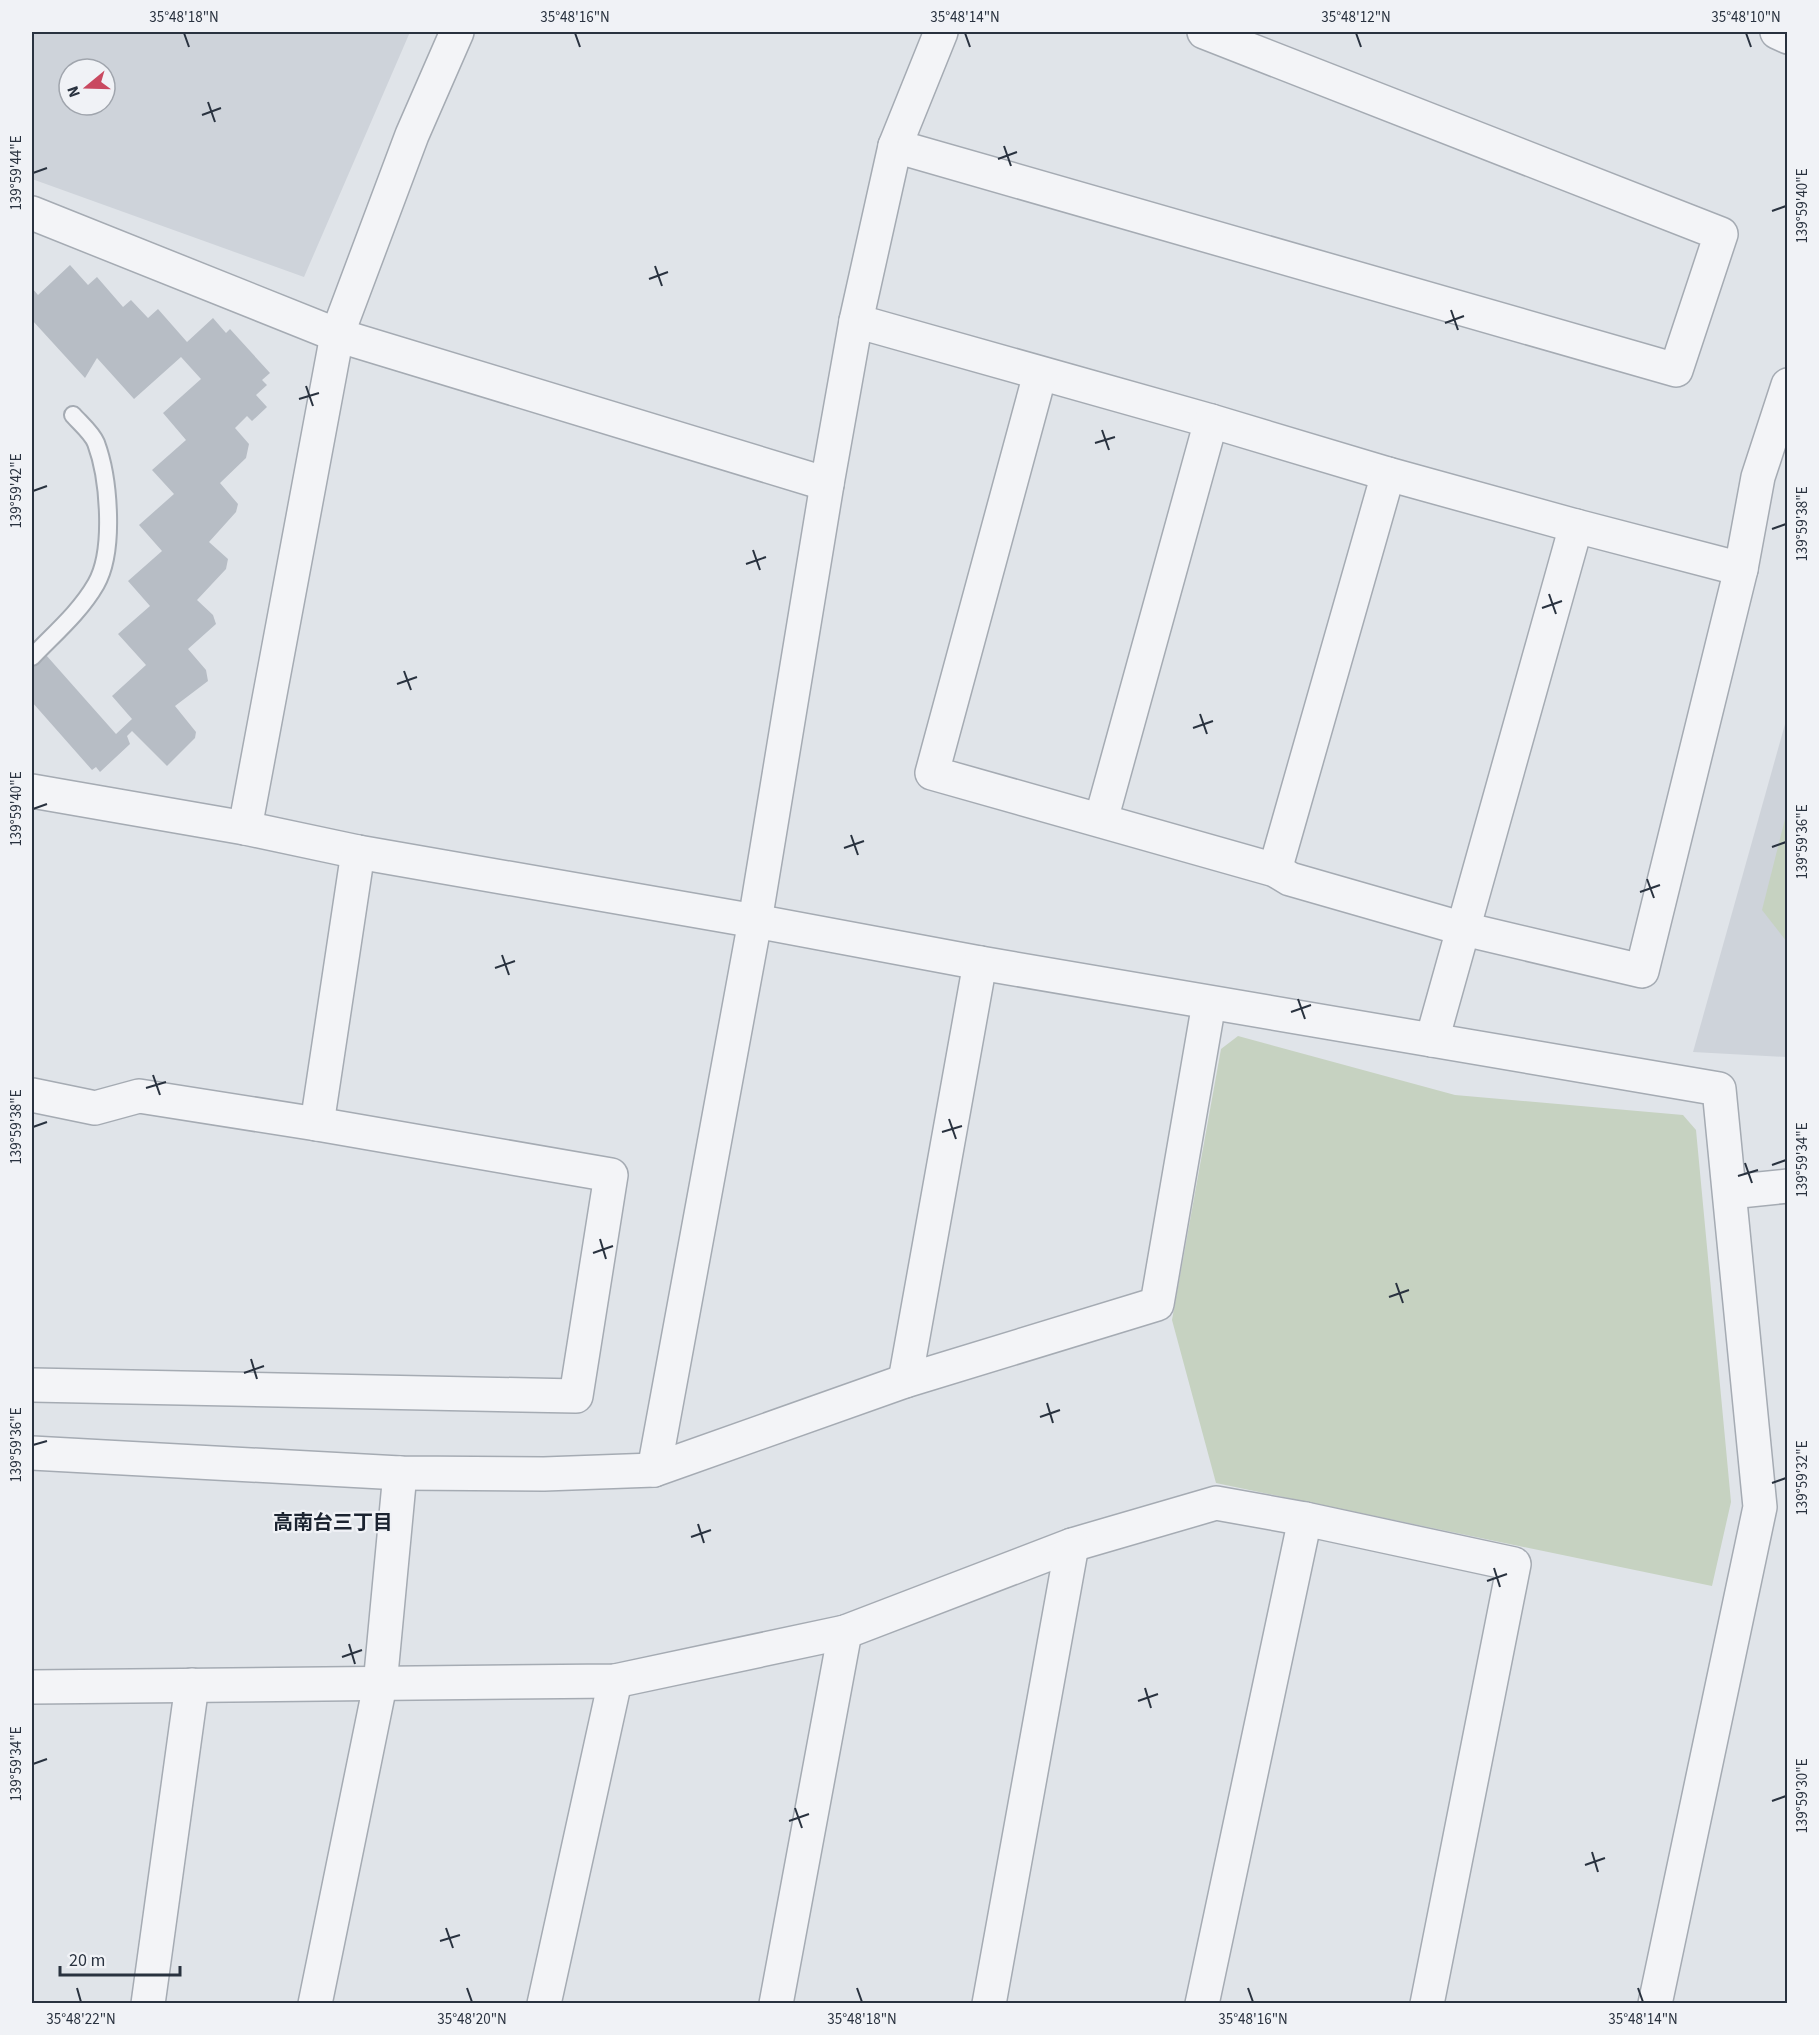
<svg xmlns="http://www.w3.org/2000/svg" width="1819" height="2035" font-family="'Source Sans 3','Noto Sans JP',sans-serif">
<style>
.built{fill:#ced3da;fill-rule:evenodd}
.green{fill:#c6d2c1}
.building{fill:#b7bdc5}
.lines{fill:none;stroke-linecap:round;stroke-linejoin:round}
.service-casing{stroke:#a5abb3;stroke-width:20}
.minor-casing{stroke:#a5abb3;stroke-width:36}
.tertiary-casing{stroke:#a5abb3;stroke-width:36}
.service{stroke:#f3f4f7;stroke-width:16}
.minor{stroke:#f3f4f7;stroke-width:33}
.tertiary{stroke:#f3f4f7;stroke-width:33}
.ticks{fill:none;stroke:#29323f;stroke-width:2}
.labels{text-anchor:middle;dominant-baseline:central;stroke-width:4.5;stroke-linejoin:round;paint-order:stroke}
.neighbourhood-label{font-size:20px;font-weight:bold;fill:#1b2330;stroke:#f0f2f6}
.neatline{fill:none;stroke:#29323f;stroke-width:2}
.ticks-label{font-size:15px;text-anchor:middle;fill:#29323f}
</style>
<rect width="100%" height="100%" fill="#e0e4e9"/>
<!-- built -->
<g class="built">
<path d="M32,32H410L304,277L32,179ZM69,69H105V105H69Z"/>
<polygon points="1787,717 1787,1057 1693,1052"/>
</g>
<!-- green -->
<g class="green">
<polygon points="1787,811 1788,942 1787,942 1762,910"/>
<polygon points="1238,1036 1455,1095 1683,1115 1696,1130 1731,1502 1712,1586 1216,1483 1172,1320 1221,1049"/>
</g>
<!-- building -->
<polygon class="building" points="70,265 88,285 97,277 123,307 131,300 148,318 158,309 187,342 213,318 226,333 230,329 270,373 262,380 267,385 256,395 267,407 252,421 247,416 235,428 249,444 246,458 220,483 238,504 236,512 209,542 228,559 226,569 197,600 213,615 216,624 188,649 206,670 208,681 175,706 196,732 195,738 167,766 132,731 127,736 130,744 100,772 96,767 92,770 32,702 32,667 46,655 116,734 132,719 112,696 146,665 118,634 150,606 128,581 162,551 139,525 174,494 152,470 186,440 163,413 201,379 181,357 134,399 97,358 85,378 32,320 32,288 38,295"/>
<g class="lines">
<defs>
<path id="service" d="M32,657C54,634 80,612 96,584C115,551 109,478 96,443C92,433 80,423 73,415"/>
<g id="minor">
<polyline points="1777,32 1788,37"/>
<polyline points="895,146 1676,370 1721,234 1204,32"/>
<polyline points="32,213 337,335 827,484"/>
<polyline points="856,321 1211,421 1388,474 1576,526 1741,569"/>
<polyline points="1040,374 932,773 1275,870 1290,879 1464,929 1642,971 1741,569 1758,477 1788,385"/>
<polyline points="32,791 245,828 358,852 755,921 980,963 1719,1089 1760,1507 1655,2004"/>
<polyline points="1101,820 1211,421"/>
<polyline points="245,828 337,335 412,135 457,32"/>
<polyline points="1275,870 1388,474"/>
<polyline points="1432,1040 1576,526"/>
<polyline points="32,1095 95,1108 139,1096 317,1124 611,1175 576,1396 32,1385"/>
<polyline points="317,1124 358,852"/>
<polyline points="1730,1192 1788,1186"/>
<polyline points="905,1381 980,963"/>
<polyline points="32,1453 400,1473 544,1474 654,1470 905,1381 1157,1304 1209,1003"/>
<polyline points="654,1470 755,921"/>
<polyline points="32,1687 615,1681 845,1632 1072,1545 1216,1503 1305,1519 1514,1564 1427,2004"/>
<polyline points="148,2004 192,1685"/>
<polyline points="315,2004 380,1685 400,1473"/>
<polyline points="544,2004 615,1681"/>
<polyline points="776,2004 845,1632"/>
<polyline points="989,2004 1072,1545"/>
<polyline points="1202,2004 1305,1519"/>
</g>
<polyline id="tertiary" points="755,921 827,484 856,321 895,146 941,32"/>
</defs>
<!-- service casing -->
<use href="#service" class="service-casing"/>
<!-- minor casing -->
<use href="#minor" class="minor-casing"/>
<!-- tertiary casing -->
<use href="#tertiary" class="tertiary-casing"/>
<!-- service -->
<use href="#service" class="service"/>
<!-- minor -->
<use href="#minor" class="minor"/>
<!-- tertiary -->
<use href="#tertiary" class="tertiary"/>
</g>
<!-- ticks -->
<path class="ticks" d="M184,33L189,47M575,33L580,47M965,33L970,47M1356,33L1361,47M1746,33L1751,47M208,102L215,122M202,115L221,108M1004,146L1011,166M998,159L1017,152M33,173L47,168M1772,211L1786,206M655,266L662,286M649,279L668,272M1451,310L1458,330M1445,323L1464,316M306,386L313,406M299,399L319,393M1102,430L1109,450M1095,443L1115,437M33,491L47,486M1772,529L1786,524M753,550L760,570M746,564L766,557M1549,594L1556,614M1542,608L1562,601M404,671L411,690M397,684L417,677M1200,714L1207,734M1193,728L1213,721M33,809L47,804M851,835L858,855M1772,847L1786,842M844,848L864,841M1647,879L1654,898M1640,892L1660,885M502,955L509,975M495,968L515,961M1298,999L1305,1019M1291,1012L1311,1005M153,1075L160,1095M146,1088L166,1082M949,1119L956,1139M33,1127L47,1122M942,1132L962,1126M1745,1163L1752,1183M1772,1165L1786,1160M1738,1176L1758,1170M600,1239L606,1259M593,1253L613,1246M1396,1283L1403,1303M1389,1297L1409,1290M251,1359L257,1379M244,1373L264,1366M1047,1403L1053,1423M1040,1417L1060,1410M33,1445L47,1441M1772,1483L1786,1478M698,1524L704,1543M691,1537L711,1530M1494,1568L1500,1587M1487,1581L1507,1574M349,1644L355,1664M342,1657L362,1650M1145,1688L1151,1708M1138,1701L1158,1694M33,1764L47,1759M1772,1801L1786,1796M795,1808L802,1828M789,1821L809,1814M1592,1852L1598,1872M1585,1865L1605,1858M446,1928L453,1948M440,1941L460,1935M77,1988L81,2002M467,1988L472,2002M857,1988L862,2002M1248,1988L1253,2002M1638,1988L1643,2002"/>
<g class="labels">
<!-- neighbourhood labels -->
<g class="neighbourhood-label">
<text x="333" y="1523">高南台三丁目</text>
</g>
</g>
<!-- border -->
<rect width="1819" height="2035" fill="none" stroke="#f0f2f6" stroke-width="66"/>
<!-- north arrow -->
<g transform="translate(87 87) rotate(251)"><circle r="28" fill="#f0f2f6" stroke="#a0a5ad" stroke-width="1.5"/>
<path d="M0-4.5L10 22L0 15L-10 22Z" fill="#c94960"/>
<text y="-9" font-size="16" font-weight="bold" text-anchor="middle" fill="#29323f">N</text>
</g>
<!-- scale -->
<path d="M60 1966v9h120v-9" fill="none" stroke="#29323f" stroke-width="3"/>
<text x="69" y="1966" font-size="18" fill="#29323f" stroke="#f0f2f6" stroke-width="4.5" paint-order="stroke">20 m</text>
<rect x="33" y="33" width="1753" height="1969" class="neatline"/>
<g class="ticks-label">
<text x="184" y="22">35°48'18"N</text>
<text x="575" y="22">35°48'16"N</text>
<text x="965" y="22">35°48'14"N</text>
<text x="1356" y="22">35°48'12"N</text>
<text x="1746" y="22">35°48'10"N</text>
<text transform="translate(16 173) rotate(-90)" y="5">139°59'44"E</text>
<text transform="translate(1802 206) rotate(-90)" y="5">139°59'40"E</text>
<text transform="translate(16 491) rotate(-90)" y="5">139°59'42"E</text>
<text transform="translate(1802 524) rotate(-90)" y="5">139°59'38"E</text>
<text transform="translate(16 809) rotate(-90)" y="5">139°59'40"E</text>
<text transform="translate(1802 842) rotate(-90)" y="5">139°59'36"E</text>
<text transform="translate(16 1127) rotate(-90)" y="5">139°59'38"E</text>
<text transform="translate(1802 1160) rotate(-90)" y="5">139°59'34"E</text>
<text transform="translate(16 1445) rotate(-90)" y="5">139°59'36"E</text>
<text transform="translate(1802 1478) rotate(-90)" y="5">139°59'32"E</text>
<text transform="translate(16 1764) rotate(-90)" y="5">139°59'34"E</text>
<text transform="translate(1802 1796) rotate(-90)" y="5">139°59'30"E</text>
<text x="81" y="2024">35°48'22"N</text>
<text x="472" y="2024">35°48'20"N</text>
<text x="862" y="2024">35°48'18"N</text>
<text x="1253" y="2024">35°48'16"N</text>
<text x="1643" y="2024">35°48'14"N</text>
</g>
</svg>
